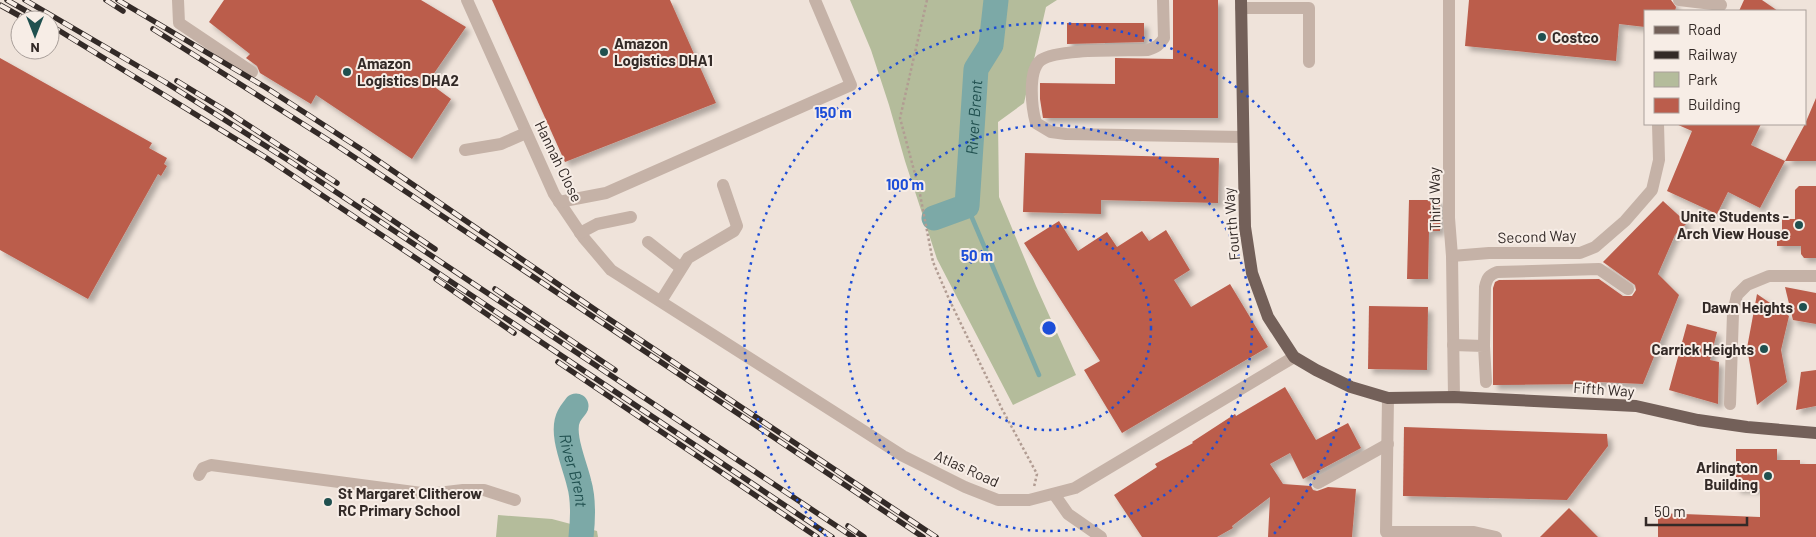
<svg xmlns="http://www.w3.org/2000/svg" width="1816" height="537" font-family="Barlow,sans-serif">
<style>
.green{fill:#b4bc9b}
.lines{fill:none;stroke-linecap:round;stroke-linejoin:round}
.stream{stroke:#7ca9a7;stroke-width:4.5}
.river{stroke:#7ca9a7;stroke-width:25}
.building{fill:#bb5d4c;filter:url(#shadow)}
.path{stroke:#b19c92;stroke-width:2.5;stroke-dasharray:2.5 2.5;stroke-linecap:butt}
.minor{stroke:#c5b2a7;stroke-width:12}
.major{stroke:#736059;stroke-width:12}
.rail-casing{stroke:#332a27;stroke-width:5.5}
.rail{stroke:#f7ede6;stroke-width:4;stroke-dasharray:11;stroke-linecap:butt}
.ring{fill:none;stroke:#1d4ed8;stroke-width:2.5;stroke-dasharray:2.5 5}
.poi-dot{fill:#20504f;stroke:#f7ede6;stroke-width:2}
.labels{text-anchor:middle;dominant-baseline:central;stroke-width:4;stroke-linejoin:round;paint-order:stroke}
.poi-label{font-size:15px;font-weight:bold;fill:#332a27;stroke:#f7ede6;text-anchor:start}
.street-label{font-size:15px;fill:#332a27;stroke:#f7ede6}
.water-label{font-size:16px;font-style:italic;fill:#20504f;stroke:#f7ede6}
.centre{fill:#1d4ed8;stroke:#f7ede6;stroke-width:2.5}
.ring-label{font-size:15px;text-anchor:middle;font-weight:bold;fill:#1d4ed8;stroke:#f7ede6;stroke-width:4;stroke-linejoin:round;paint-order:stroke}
</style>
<defs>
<filter id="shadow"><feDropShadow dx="4.5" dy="4.5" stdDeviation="2.5" flood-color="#0004"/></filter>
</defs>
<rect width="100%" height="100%" fill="#efe3da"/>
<!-- green -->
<g class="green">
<polygon points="850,0 1057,0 1046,7 1024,103 998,122 999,197 1036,286 1076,375 1013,405 937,259 905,161 889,105 871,50"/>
<polygon points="498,515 552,519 597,531 598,537 496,537"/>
</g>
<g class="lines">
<!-- stream -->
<polyline class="stream" points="967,206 1039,375"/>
<!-- river -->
<g class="river">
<path id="s1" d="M934,218L967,206L976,69L991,45L996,0"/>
<path id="s2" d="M576,406C574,409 571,412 569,416C560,433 575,465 579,483C584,500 583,519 581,537"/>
</g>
</g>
<!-- building -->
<g class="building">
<polygon points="224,0 421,0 466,27 428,82 451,99 412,159 316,95 311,104 260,73 257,66 246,58 250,54 209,22"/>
<polygon points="492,0 670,0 716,103 565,162"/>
<polygon points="1173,0 1218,0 1218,118 1043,118 1040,99 1040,83 1115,84 1115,58 1173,59"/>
<polygon points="1469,0 1671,0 1676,7 1675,11 1645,11 1645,27 1619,24 1616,61 1465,46"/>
<polygon points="1744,0 1762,0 1778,11 1739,11"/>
<polygon points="1067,23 1144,23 1144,42 1067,44"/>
<polygon points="0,58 152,143 149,148 167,158 164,164 167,166 161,176 158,174 88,299 0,250"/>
<polygon points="1816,98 1816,161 1785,161 1805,124"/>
<polygon points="1676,124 1761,124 1751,145 1785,161 1760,208 1728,192 1717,214 1667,191 1692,131"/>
<polygon points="1025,153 1219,158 1218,203 1101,200 1101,214 1023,212"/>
<polygon points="1799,186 1816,186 1816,258 1804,258 1801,254 1801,246 1777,246 1777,230 1782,230 1782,219 1795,219 1795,190"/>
<polygon points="1409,200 1440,200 1440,231 1429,231 1428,279 1407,279"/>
<polygon points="1663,201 1687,223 1675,235 1658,274 1679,295 1643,384 1599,382 1599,384 1493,385 1493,288 1495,282 1499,280 1599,279 1623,296 1632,296 1636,290 1635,285 1603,262"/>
<polygon points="1059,221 1078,251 1107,232 1117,247 1142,231 1149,241 1166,230 1190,270 1174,280 1191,307 1230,284 1268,347 1122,433 1084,370 1100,361 1024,243"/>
<polygon points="1785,287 1816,293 1816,324 1793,320"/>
<polygon points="1757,294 1789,316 1781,350 1787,382 1757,405 1747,348"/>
<polygon points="1369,306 1428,307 1427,370 1368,369"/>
<polygon points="1687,324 1717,332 1710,360 1719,362 1718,404 1669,390"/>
<polygon points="1816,370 1816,406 1796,410 1801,372"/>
<polygon points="1285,387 1316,440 1348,423 1361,448 1303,479 1290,453 1270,464 1283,484 1311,486 1313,490 1317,491 1328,487 1356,489 1352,537 1268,537 1270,497 1232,526 1233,528 1217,537 1142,537 1114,495 1157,467 1155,464 1193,443 1192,442 1235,414 1236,416"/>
<polygon points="1404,427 1607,434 1608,446 1567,500 1403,496"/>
<polygon points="1736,449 1777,449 1777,460 1800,460 1800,464 1816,464 1816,537 1658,537 1658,513 1760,517 1760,489 1736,489"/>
<polygon points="1569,508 1598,537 1540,537"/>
</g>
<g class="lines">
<!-- path -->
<polyline class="path" points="927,0 900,118 919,189 933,262 949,299 1002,409 1037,474 1034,487"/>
<!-- minor -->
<g class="minor">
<polyline points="178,0 179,23 252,72"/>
<polyline points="467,0 554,194 583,237 611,270 903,456 965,487 998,500 1029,500 1075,488 1294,357"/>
<path d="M1163,0L1164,38C1160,45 1156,47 1148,50C1125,51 1058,48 1041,60C1027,71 1032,109 1036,123L1051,132L1066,134L1243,137"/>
<polyline points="1449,0 1449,218 1452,256 1454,397"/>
<polyline points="1679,0 1721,5"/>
<polyline points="1241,8 1309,8 1309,62"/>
<polyline points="465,150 501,144 526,133"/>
<polyline points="559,202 606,193 851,85 815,0"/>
<polyline points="580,233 597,224 631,217"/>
<polyline points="648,242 681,268"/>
<polyline points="1452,256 1489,253 1580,253 1595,247 1625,221 1652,190 1659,160 1658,124"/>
<polyline points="661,301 688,258 734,231 737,226 723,185"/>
<polyline points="1453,345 1484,346 1486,382"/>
<path d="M1484,346L1485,287C1487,278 1489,275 1497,272L1599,269L1628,289"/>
<polyline points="1388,398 1386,532 1474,532 1496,537"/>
<polyline points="1730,404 1733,313 1737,295 1747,285 1769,276 1816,276"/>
<polyline points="199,475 203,468 211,465 429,494 463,490 484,490 515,500"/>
<polyline points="1318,483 1388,444"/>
<polyline points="1054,494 1068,514 1101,537"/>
</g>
<!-- major -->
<polyline class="major" points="1241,0 1245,227 1252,273 1268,317 1294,357 1316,370 1351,387 1388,398 1454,397 1636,406 1698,420 1747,427 1816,433"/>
<defs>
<g id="rail">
<polyline points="7,0 42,20"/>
<polyline points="25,0 165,82 291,162 853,537"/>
<polyline points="106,0 123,11"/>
<polyline points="118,0 265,87 364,151 603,315 936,537"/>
<polyline points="0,5 27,20"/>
<polyline points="50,25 265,157 832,537"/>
<polyline points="153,29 333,143 923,537"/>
<polyline points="177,81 228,112 337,183"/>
<polyline points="364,201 435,249"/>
<polyline points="436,279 514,333"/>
<polyline points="495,289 615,370"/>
<polyline points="558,362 817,537"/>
<polyline points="848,526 864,537"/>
</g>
</defs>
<!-- rail casing -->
<use href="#rail" class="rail-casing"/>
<!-- rail -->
<use href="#rail" class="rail"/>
</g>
<!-- distance rings -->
<g class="ring">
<circle cx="1049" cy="328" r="102"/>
<circle cx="1049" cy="328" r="203"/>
<path d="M826 536A305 305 0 1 1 1272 536"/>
</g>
<!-- markers -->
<g class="poi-dot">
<circle cx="1542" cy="37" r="5"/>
<circle cx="604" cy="52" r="5"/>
<circle cx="347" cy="72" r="5"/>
<circle cx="1799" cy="225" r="5"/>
<circle cx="1803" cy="307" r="5"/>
<circle cx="1764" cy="349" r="5"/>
<circle cx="1768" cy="476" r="5"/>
<circle cx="328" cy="502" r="5"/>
</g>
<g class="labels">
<!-- poi labels -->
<g class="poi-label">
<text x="1552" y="37">Costco</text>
<text x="614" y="43">Amazon<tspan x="614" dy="17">Logistics DHA1</tspan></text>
<text x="357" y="63">Amazon<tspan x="357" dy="17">Logistics DHA2</tspan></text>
<text x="1789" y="216" text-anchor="end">Unite Students -<tspan x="1789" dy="17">Arch View House</tspan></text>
<text x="1793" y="307" text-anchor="end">Dawn Heights</text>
<text x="1754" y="349" text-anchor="end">Carrick Heights</text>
<text x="1758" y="467" text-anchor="end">Arlington<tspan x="1758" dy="17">Building</tspan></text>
<text x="338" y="493">St Margaret Clitherow<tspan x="338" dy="17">RC Primary School</tspan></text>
</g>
<!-- street labels -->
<g class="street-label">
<text transform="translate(559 161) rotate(64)">Hannah Close</text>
<text transform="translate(1434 199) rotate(-91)">Third Way</text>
<text transform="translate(1231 224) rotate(-95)">Fourth Way</text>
<text transform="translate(1537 236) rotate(-2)">Second Way</text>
<text transform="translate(1604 389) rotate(4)">Fifth Way</text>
<text transform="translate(967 468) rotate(24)">Atlas Road</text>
</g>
<!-- water labels -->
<g class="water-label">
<text stroke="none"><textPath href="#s1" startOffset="124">River Brent</textPath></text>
<text stroke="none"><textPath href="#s2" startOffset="68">River Brent</textPath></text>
</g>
</g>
<circle cx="1049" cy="328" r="8" class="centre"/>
<g class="ring-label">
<text x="833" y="118">150 m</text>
<text x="905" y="190">100 m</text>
<text x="977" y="261">50 m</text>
</g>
<!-- legend -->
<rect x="1644" y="10" width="162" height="115" fill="#f7ede6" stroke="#a99f9a"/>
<rect x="1654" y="26" width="25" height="8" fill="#736059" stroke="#a99f9a"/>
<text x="1688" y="35" font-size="15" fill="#332a27">Road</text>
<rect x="1654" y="51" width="25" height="8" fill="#332a27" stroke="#a99f9a"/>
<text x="1688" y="60" font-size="15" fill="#332a27">Railway</text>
<rect x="1654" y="72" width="25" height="15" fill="#b4bc9b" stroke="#a99f9a"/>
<text x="1688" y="85" font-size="15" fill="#332a27">Park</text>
<rect x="1654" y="98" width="25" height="15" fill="#bb5d4c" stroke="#a99f9a"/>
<text x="1688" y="110" font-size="15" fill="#332a27">Building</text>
<!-- north arrow -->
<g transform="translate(35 35) rotate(180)"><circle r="24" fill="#f7ede6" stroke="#a99f9a"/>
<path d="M0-4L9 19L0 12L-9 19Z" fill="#20504f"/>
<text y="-8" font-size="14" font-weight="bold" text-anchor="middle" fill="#332a27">N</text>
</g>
<!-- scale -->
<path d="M1646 517v8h101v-8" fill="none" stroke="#332a27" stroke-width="2.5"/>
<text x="1654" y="517" font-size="15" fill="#332a27" stroke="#f7ede6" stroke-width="4" paint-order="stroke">50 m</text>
</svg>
